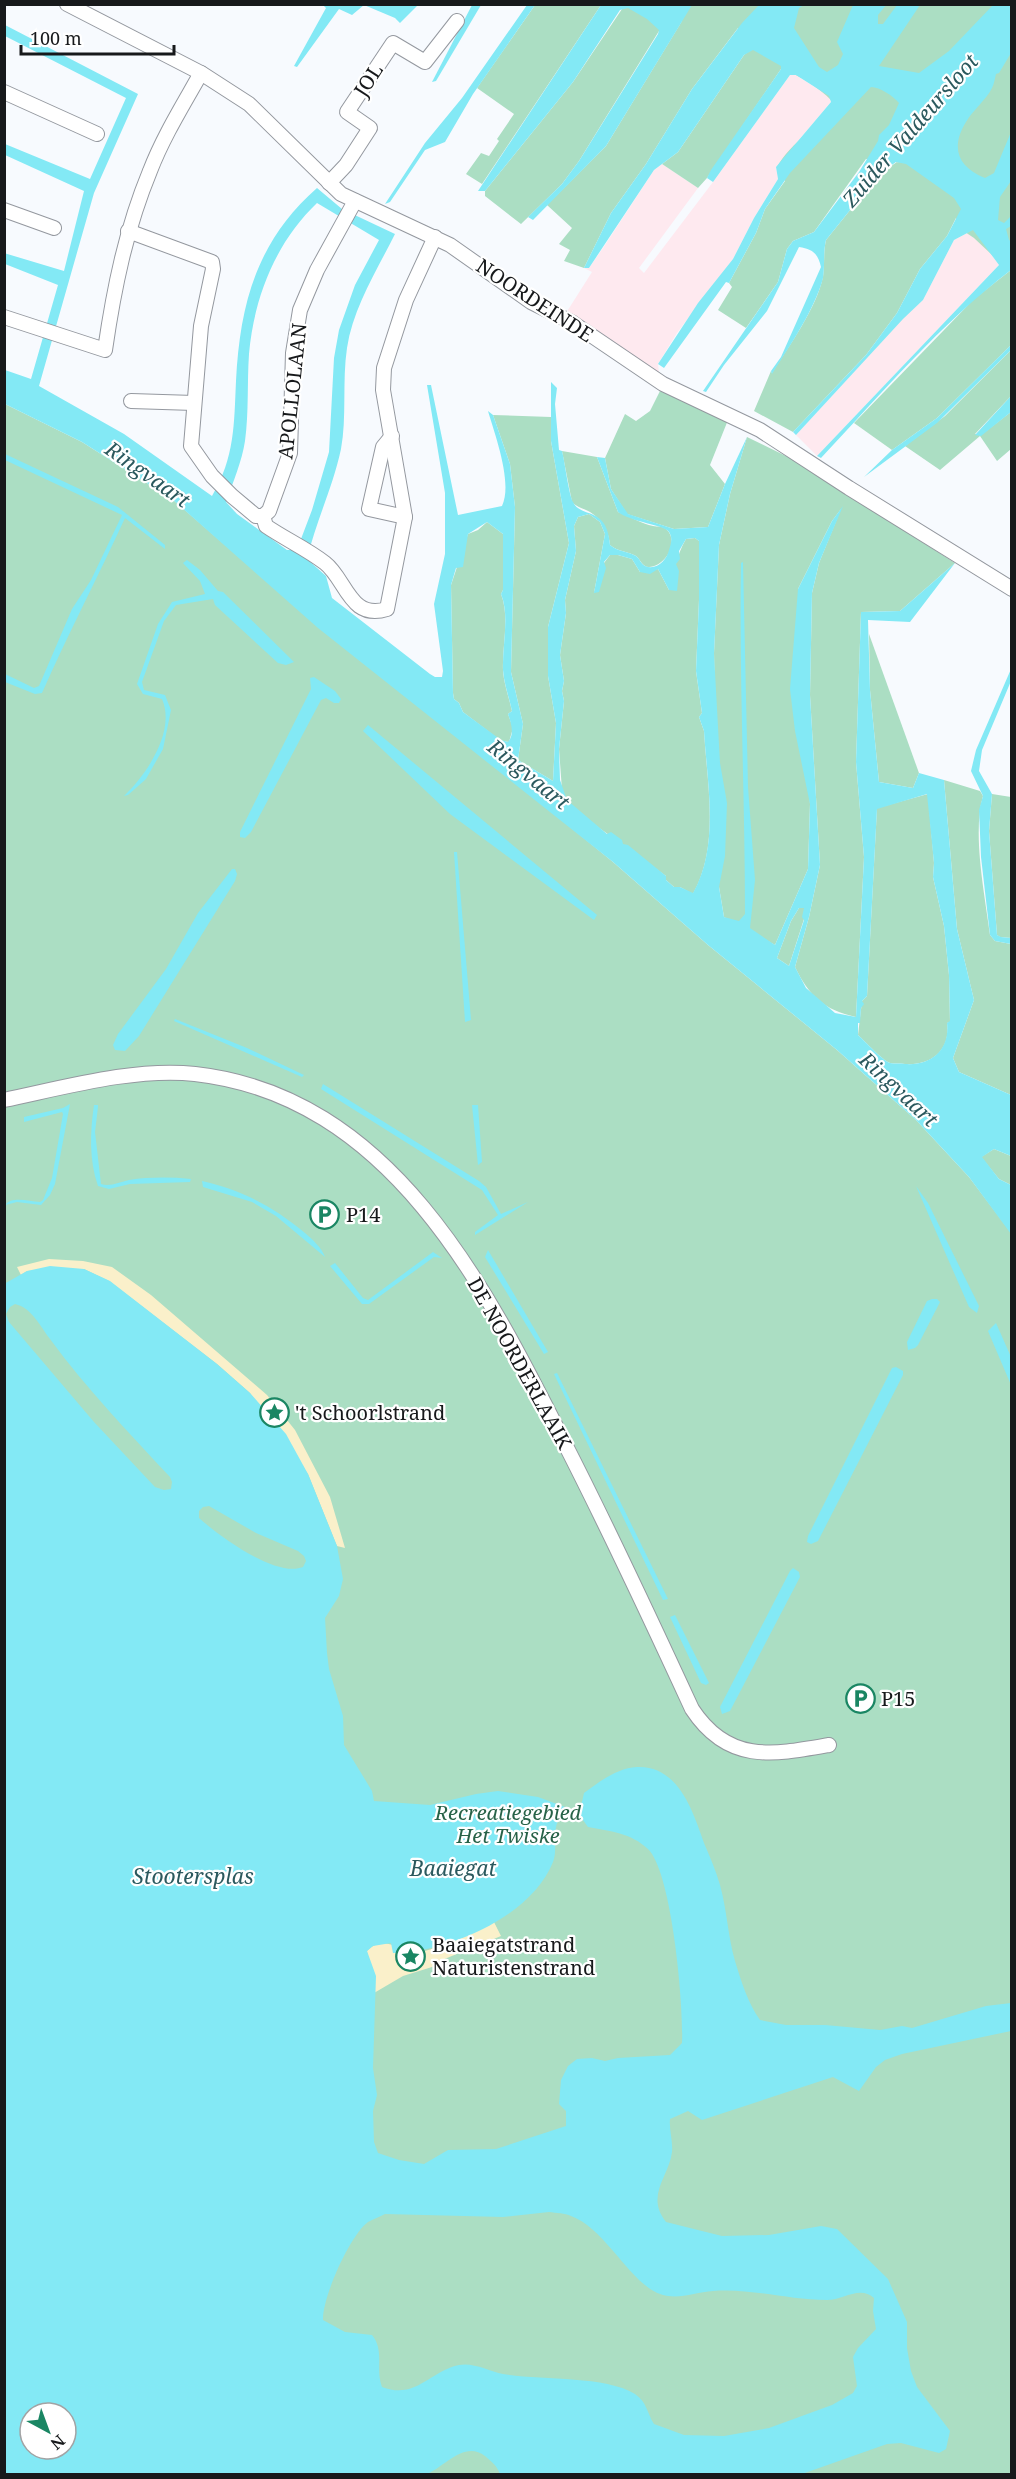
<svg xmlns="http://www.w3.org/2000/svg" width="1016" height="2479" font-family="'Noto Serif',serif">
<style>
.industrial{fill:#fee9ef}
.green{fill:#abdec3;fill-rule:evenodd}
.sand{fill:#faf0ca}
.water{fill:#83e9f5;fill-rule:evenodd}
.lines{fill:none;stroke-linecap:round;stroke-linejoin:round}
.minor-casing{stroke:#94989f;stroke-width:16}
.minor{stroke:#fff;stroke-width:14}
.labels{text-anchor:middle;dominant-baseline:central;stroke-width:4.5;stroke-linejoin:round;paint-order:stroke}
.street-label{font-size:20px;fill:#17191b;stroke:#fff}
.poi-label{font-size:20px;fill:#17191b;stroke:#fff;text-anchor:start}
.park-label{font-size:20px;font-style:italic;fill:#276248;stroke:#fff}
.water-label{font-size:21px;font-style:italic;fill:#2b595e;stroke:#fff}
</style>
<rect width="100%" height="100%" fill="#f7fafe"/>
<!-- industrial -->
<g class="industrial">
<polygon points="790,75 796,75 829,96 831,102 776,167 778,179 754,218 733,259 677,333 658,364 659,373 566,313 592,272 584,268 589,268 603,248 654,170 662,164 698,188 639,268 644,273 713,182"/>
<polygon points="973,230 999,265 817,456 796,435 903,318 923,300 954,240"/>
</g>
<!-- green -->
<g class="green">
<polygon points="535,5 601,5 482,184 466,174 481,153 489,156 499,141 497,139 514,114 477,88"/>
<path d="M615,5H1011V267L1008,270L974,238L962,230L956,218L947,236L920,269L897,313L866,355L793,432L754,411L771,371L772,373C789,346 816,309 823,277C825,265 823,253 826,240L879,174L897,162L906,163L866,159L814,232L793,241L787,249L778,282L746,328L718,310L732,287L729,283L756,233L765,209L785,181L777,167C791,142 820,127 832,101C817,86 801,76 781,69L707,178L698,188L662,164L678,152L744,55L749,51L738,28L692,89L646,164L611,213L584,268L564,261L570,250L559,244L572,228L547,205L606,146L682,21L659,31L579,161L562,184L521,224L485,196V191L573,82L622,9Z"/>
<polygon points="1011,270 1011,345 937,418 892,450 854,423 974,299"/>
<polygon points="1011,350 1011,396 975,434 981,435 1011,412 1011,449 997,461 980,436 940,470 905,446 945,416"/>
<polygon points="660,391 728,420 710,465 725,484 708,527 674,529 627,514 611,489 605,458 625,414 636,421 650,411"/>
<path d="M5,404L82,442L172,499L239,557L613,862L708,945L837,1050L916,1120L969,1177L1012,1234L1011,2474H5ZM30,2413H66V2449H30Z"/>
<polygon points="493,415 551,417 551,441 569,543 548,627 548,676 556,723 553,781 518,760 523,724 511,672 515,507 510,464"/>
<path d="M747,437L792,459L955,563L900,611L861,612L856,762L864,857L856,1017C824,1010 809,996 795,967L809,917L820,865L810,695L812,593L819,563L841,509L832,521L798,589L810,804L808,869L775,945L724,917L719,887L714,653L719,545L730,494Z"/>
<path d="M562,451L597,457L618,512C629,516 642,524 653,526C658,527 662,526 666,529C680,541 666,566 649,567C642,567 641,560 636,556C628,551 618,552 610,545C609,532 602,519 590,512C583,508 578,508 572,502Z"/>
<path d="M589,514L600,522L605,534L594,593L604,563L610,555H618L632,559L640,572L658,569L669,590C674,572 677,554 686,539L695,538L699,541V600L696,671L702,713L699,717L704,731C707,784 720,845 693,894L680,887H674L666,880V876L584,817L566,800L562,790L559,749L564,701L562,691L564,681L560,655L566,613L565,600L576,551L574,526L578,517Z"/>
<path d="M487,522L503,534V590L501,594C510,617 502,646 503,670C504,685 509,697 512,711L508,714L513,728L509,742L501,741L463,712L459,703L454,699L453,693L451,585L468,534L478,530Z"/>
<polygon points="869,634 919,773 913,788 879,782 870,690"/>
<path d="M944,780L980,791L983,796C972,834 985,895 990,935L995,941L1011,944V1095L959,1072L953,1058L974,1000L957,929Z"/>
<path d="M928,794L934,863L933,877L944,926L949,975L950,1022L947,1023C951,1050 931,1066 905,1064C900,1063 894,1064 890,1063C882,1060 866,1042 858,1035L862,1001L867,996L877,808Z"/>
<polygon points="992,794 1011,797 1011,938 1000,937 997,935 989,831"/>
<polygon points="799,908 805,908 804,919 789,966 777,958 791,921"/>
<polygon points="994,1149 1011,1156 1011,1185 999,1179 981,1157"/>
</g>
<!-- sand -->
<g class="sand">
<polygon points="49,1259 83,1261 112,1267 151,1295 267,1395 295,1430 330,1497 345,1548 337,1546 308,1474 250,1393 217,1364 109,1281 84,1269 27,1271 21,1275 17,1267"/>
<path d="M494,1922L501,1936L442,1960L432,1967L403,1976L374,1993C378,1978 368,1965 367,1951C385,1932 402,1954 420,1952C434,1950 481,1930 494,1922Z"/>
</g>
<!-- water -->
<g class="water">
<polygon points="323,5 418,5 400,23 395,18 364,5 352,15 339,9 297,67 294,66 326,8"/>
<polygon points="472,5 481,5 436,81 432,82"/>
<polygon points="527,5 535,5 473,94 445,142 425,150 390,202 385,204 425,143 462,98"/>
<polygon points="601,5 692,5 606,146 533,220 528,217 562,184 579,161 658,34 659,30 647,19 628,8 620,10 573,82 485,191 478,191"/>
<path d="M759,5H804L799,8L794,28L819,67L827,72L838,65L843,54L837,42L853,5H886L878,15V24H883L897,5H920L879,66L919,73L949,51L993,5H1011V53L999,73L996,74C995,78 994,84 992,88C986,100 973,110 966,122C950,148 958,167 985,178L994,173L1011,132V181L1000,197L998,220L1004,223L1011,216V226L1006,229L1009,240L1011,241V270C940,324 882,393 821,458L817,456L999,265L973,230L954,240L923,300L903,319L796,435L793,432L866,355L897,313L920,269L947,236L961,209L954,198L906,164L896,162L879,174L826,240C823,253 825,265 823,278C815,309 789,347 772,374L771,371L781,357L821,267C818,253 812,249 799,247L767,311L724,365L706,392L703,391L778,282L787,249L793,241L814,232L859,172L878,141L879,135L889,125L899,103C893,96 880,87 871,87L790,173L765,209L756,233L729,283L726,282L664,368L658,364L698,303L733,259L754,218L778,179L776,167L831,102L829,96L796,75H790L713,182L707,178L711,170L781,69V66L753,50L744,55L678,152L654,170L589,268H584L611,213L646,164L692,89L742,23Z"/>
<path d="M5,25L138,94L94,193L39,386L124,434L212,496C235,457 234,424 236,381C240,303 257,241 317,188L342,209L395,234C377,270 353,308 347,348C342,381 347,418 341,449C333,487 316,521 307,559L326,576L332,598L430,674L435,677H442L443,671L434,604L445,554V493L427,385H431L458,515L502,506C513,483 495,435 488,411L493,415L510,464L515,507L511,672L523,724L518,760L553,781L556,723L548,676V627L569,543L551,441V382L557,388L555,404L559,450L562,451C565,463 569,495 573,502C581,519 607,505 610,545C618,552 628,551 636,556C640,559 641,564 645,566C656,571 667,560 669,550C671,544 673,538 669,532C665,525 631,522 618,512L597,457L605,458L611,489L628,514L674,529L708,527L725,484L747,437L730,494L719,545L714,654L720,763L727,803L725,856L719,887L724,917L739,921L745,914C745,797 739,680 741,563L743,562L748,787L755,880L750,928L775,945L808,869L810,804L795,731L790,689L798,589L832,521L843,506L819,563L812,593L810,695L820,865L809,917L795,967L806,988L835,1013L856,1017L864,857L856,762L861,612L900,611L955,563L910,622L868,620L870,690L879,782L913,788L919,773L944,780L957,929L974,1000L953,1058L959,1072L1011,1095V1156L994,1149L982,1157L999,1179L1011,1185V1234L969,1177L916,1120L837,1050L708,945L613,862L318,628L172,499L82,442L5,404V370L31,379L58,285L5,264L4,253L64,271L84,191L5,155V144L90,179L126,98L5,36ZM317,203L379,240L355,285L339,330L334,358L329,452L312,510L301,539L294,550H287L237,514L226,502C233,482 242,461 245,441C249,412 247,383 249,354C254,297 276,242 317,203ZM589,514L600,522L605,534L594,593L599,592L606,568L604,562L610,555H618L632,559L640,572L650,574L658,569L669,590L677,591L679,571L676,564L680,559L679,551L686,539L695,538L699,541V600L696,671L702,713L699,717L704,731C707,783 720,845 693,893L680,887H674L666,880V876L628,845L623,844L622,840L611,832L607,834L567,800L560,780L559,749L564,701L562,691L564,681L560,655L566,613L565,600L576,551L574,526L578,517ZM487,522L503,534V590L501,594C510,616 502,646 503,670C504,684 509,697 512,711L508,714C511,723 515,734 508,742L501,740L463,712L459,703L454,699L453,693L451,585L456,568L463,567L468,534ZM927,794L934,863L933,877L944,926L949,975L950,1021L947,1023C950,1050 931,1066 905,1064C901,1063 894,1064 890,1063C882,1060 866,1042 858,1035V1023H860L861,1008L864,1004L862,1001L867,996L877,809ZM799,908H804L802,917L804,920L789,966L777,958L791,921Z"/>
<polygon points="1011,345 1011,350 937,423 864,477 892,450 937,418"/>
<polygon points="1011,396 1011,412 981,436 975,435"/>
<path d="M5,454L118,507L165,545V549L125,518C98,577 68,634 42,693L35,694L5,682V674L34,688L39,686L72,609L91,580L122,515L5,460Z"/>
<path d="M187,560L200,570L218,591L223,592L294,662L286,665L278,663L215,605L213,599L176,605L164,621L142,682L144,690L165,695L171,710L163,749L146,779L128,795L124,796C147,774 176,731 162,699L143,694L137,684L158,624L172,602L205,594L200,581L183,563Z"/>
<polygon points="1011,669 1011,681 982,750 979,771 992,794 989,831 997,935 1001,937 1011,938 1011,944 995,941 990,935 981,857 979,810 983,796 971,771 976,750"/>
<polygon points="314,677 335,691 341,699 339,703 334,703 326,698 321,700 251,832 245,838 240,837 240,832 311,689 310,678"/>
<polygon points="368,725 597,915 594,920 450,814 363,731"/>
<polygon points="454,852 457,852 471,1020 465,1022"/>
<polygon points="232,869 235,869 237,874 235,881 139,1036 125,1051 115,1050 113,1045 118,1034 166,969 198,913"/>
<polygon points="175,1019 247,1048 304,1075 302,1077 174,1021"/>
<polygon points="323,1084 479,1181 486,1187 501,1214 528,1202 475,1235 475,1232 498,1215 482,1190 321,1089"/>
<path d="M70,1104L55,1184L50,1195L41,1205L17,1202L5,1205C12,1196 28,1201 40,1202L43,1200L52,1178L63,1114L62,1112L24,1122V1117L63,1108Z"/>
<path d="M94,1105H98V1107L95,1132L101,1184C110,1187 120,1182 129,1180C149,1177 170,1177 191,1179L190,1182L130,1184L109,1189L98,1186C89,1160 90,1132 94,1105Z"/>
<polygon points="472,1105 478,1105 482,1162 478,1165"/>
<path d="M202,1181C242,1190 274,1207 305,1233C312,1239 322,1248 325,1257L276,1216L252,1202L203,1187Z"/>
<polygon points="916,1186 928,1203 979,1306 977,1313 969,1307"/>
<polygon points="488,1250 548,1352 544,1354 485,1257"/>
<polygon points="433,1252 442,1258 434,1257 369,1304 362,1304 330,1266 335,1263 363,1298 368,1300"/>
<path d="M50,1266L84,1269L110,1281L217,1364L250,1393L286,1434L308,1474L337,1546L343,1579L339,1596L325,1618L327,1653L329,1669L343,1716L344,1745L372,1791L374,1801L430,1805L476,1794L498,1791L538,1797L573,1810L581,1806L584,1793C599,1782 617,1768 637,1767C678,1765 693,1811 704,1843C710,1857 716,1871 720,1885C727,1910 728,1937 735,1961C741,1981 748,2003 760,2020L786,2025H825L880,2030L902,2026L912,2028L986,2006L1011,2003V2031L902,2054L885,2060L876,2067L859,2091L833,2077L702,2120L688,2111L670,2119C669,2130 673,2141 672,2152C669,2177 645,2195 666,2222L722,2236L769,2235L821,2226L837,2229L888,2279L907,2322V2348L911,2371L917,2387L950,2431L946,2449L939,2453L901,2443L887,2444L802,2474H500C497,2466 492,2462 485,2456C465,2440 445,2466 427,2474H5L4,1284L27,1271ZM15,1304C32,1308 40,1326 50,1339C86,1388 128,1432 170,1477L172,1482L171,1489L164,1490L155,1487L94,1422L9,1322L6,1314L10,1307ZM209,1506L256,1533L298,1551L304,1556L306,1561L303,1567C276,1578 219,1536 199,1518V1511L203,1507ZM578,1813L588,1827C610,1831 631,1833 648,1849C672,1872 684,2007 682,2043L670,2055L618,2058L605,2061L592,2058L577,2059L568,2066L561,2080L559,2104L566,2111V2126L496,2149L448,2150L424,2164L399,2160L378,2153L374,2142L373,2111L377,2095L373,2068L376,1976L367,1951L373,1946L391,1943L393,1953C448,1952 531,1917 553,1862C558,1849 552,1834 558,1821C562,1814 571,1814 578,1813ZM549,2212C556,2213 565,2213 571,2216C609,2230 633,2292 668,2296C683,2298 698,2292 713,2291C751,2288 788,2300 827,2300C843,2300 860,2285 874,2298L873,2311L876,2329L858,2348L853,2357L857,2386L853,2393L832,2405L769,2428L724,2436L684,2435L654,2424C647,2413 647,2402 635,2394C603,2375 541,2381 503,2374C489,2371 473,2362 459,2365C430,2371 416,2400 382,2387C375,2369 385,2351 372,2335L345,2332L323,2320C322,2298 350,2235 368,2222C373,2219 380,2217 385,2214L503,2217ZM30,2413H66V2449H30Z"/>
<polygon points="932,1299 937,1299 940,1302 918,1345 915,1348 908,1350 907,1342 927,1301"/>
<polygon points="996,1323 1011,1357 1011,1385 988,1331"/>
<polygon points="896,1367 903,1371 903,1375 818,1541 811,1544 807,1542 808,1536 892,1368"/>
<polygon points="557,1373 668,1599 663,1600 554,1374"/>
<polygon points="793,1568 799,1572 800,1577 730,1711 722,1714 720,1707 790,1571"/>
<polygon points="675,1615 709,1683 706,1685 701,1683 670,1617"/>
</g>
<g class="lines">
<defs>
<g id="minor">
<polyline points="67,4 201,73 249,104 341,194 450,245 531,302 573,323 663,384 760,430 849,488 1012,589"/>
<polyline points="4,92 97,134"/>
<polyline points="329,183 346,165 370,128 347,112 393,43 425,62 457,21"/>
<polyline points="4,210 54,228"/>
<polyline points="128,231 212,262 213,269 201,326 191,446 212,476 232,496 256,516 263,516 269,511 290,453 293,353 300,310 317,270 355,201"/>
<path d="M4,317L105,350C114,288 126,229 150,171C163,137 183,105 201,73"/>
<polyline points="131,401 194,403"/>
<polyline points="392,436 383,447 369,509 405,517"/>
<path d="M263,516L266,526C285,539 307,549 325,563C346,579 350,621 387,609L405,517L383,390L384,368L406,300L435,237"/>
<path d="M4,1100C62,1088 136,1067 195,1074C390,1096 485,1285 564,1442C609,1530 651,1620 692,1709C728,1764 773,1755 829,1745"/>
</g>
</defs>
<!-- minor casing -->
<use href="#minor" class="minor-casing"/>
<!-- minor -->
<use href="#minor" class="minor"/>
</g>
<!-- icons -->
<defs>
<symbol id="parking-ring" viewBox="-11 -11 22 22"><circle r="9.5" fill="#fff" stroke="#1a8663" stroke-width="1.5"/><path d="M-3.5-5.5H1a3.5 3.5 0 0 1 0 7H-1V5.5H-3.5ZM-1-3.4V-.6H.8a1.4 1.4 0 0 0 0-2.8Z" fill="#1a8663"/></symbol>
<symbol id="sight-ring" viewBox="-11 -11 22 22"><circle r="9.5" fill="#fff" stroke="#1a8663" stroke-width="1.5"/><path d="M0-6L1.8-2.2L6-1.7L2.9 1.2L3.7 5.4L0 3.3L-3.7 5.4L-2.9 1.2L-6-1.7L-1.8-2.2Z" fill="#1a8663"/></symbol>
</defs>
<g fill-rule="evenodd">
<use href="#parking-ring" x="308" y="1198" width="33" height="33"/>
<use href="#sight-ring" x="258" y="1396" width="33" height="33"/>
<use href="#parking-ring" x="844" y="1682" width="33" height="33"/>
<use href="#sight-ring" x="394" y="1940" width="33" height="33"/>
</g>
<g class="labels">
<!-- street labels -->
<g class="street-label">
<text transform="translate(368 80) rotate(-57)">JOL</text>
<text transform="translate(535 300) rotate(33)">NOORDEINDE</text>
<text transform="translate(292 391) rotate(-84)">APOLLOLAAN</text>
<text transform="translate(520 1363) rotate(61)">DE NOORDERLAAIK</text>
</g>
<!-- poi labels -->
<g class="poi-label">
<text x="346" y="1214">P14</text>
<text x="295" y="1412">'t Schoorlstrand</text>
<text x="881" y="1698">P15</text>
<text x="432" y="1944">Baaiegatstrand<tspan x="432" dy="23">Naturistenstrand</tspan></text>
</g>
<!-- park labels -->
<g class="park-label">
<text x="508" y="1812">Recreatiegebied<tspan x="508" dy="23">Het Twiske</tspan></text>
</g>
<!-- water labels -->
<g class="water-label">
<text transform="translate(910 130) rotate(-49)">Zuider Valdeursloot</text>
<text transform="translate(148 474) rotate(35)">Ringvaart</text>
<text transform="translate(529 774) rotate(39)">Ringvaart</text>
<text transform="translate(899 1089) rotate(43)">Ringvaart</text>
<text x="453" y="1868">Baaiegat</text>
<text x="193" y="1876">Stootersplas</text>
</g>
</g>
<!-- border -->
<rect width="1016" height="2479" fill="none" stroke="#17191b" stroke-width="12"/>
<!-- north arrow -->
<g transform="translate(48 2431) rotate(139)"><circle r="28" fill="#ffffff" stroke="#a2a3a4" stroke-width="1.5"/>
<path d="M0-4.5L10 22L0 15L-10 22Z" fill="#1a8663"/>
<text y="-9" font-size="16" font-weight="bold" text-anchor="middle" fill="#17191b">N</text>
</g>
<!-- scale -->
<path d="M21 45v9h153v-9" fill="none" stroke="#17191b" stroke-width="3"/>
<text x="30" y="45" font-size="18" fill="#17191b" stroke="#ffffff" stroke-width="4.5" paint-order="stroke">100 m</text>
</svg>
